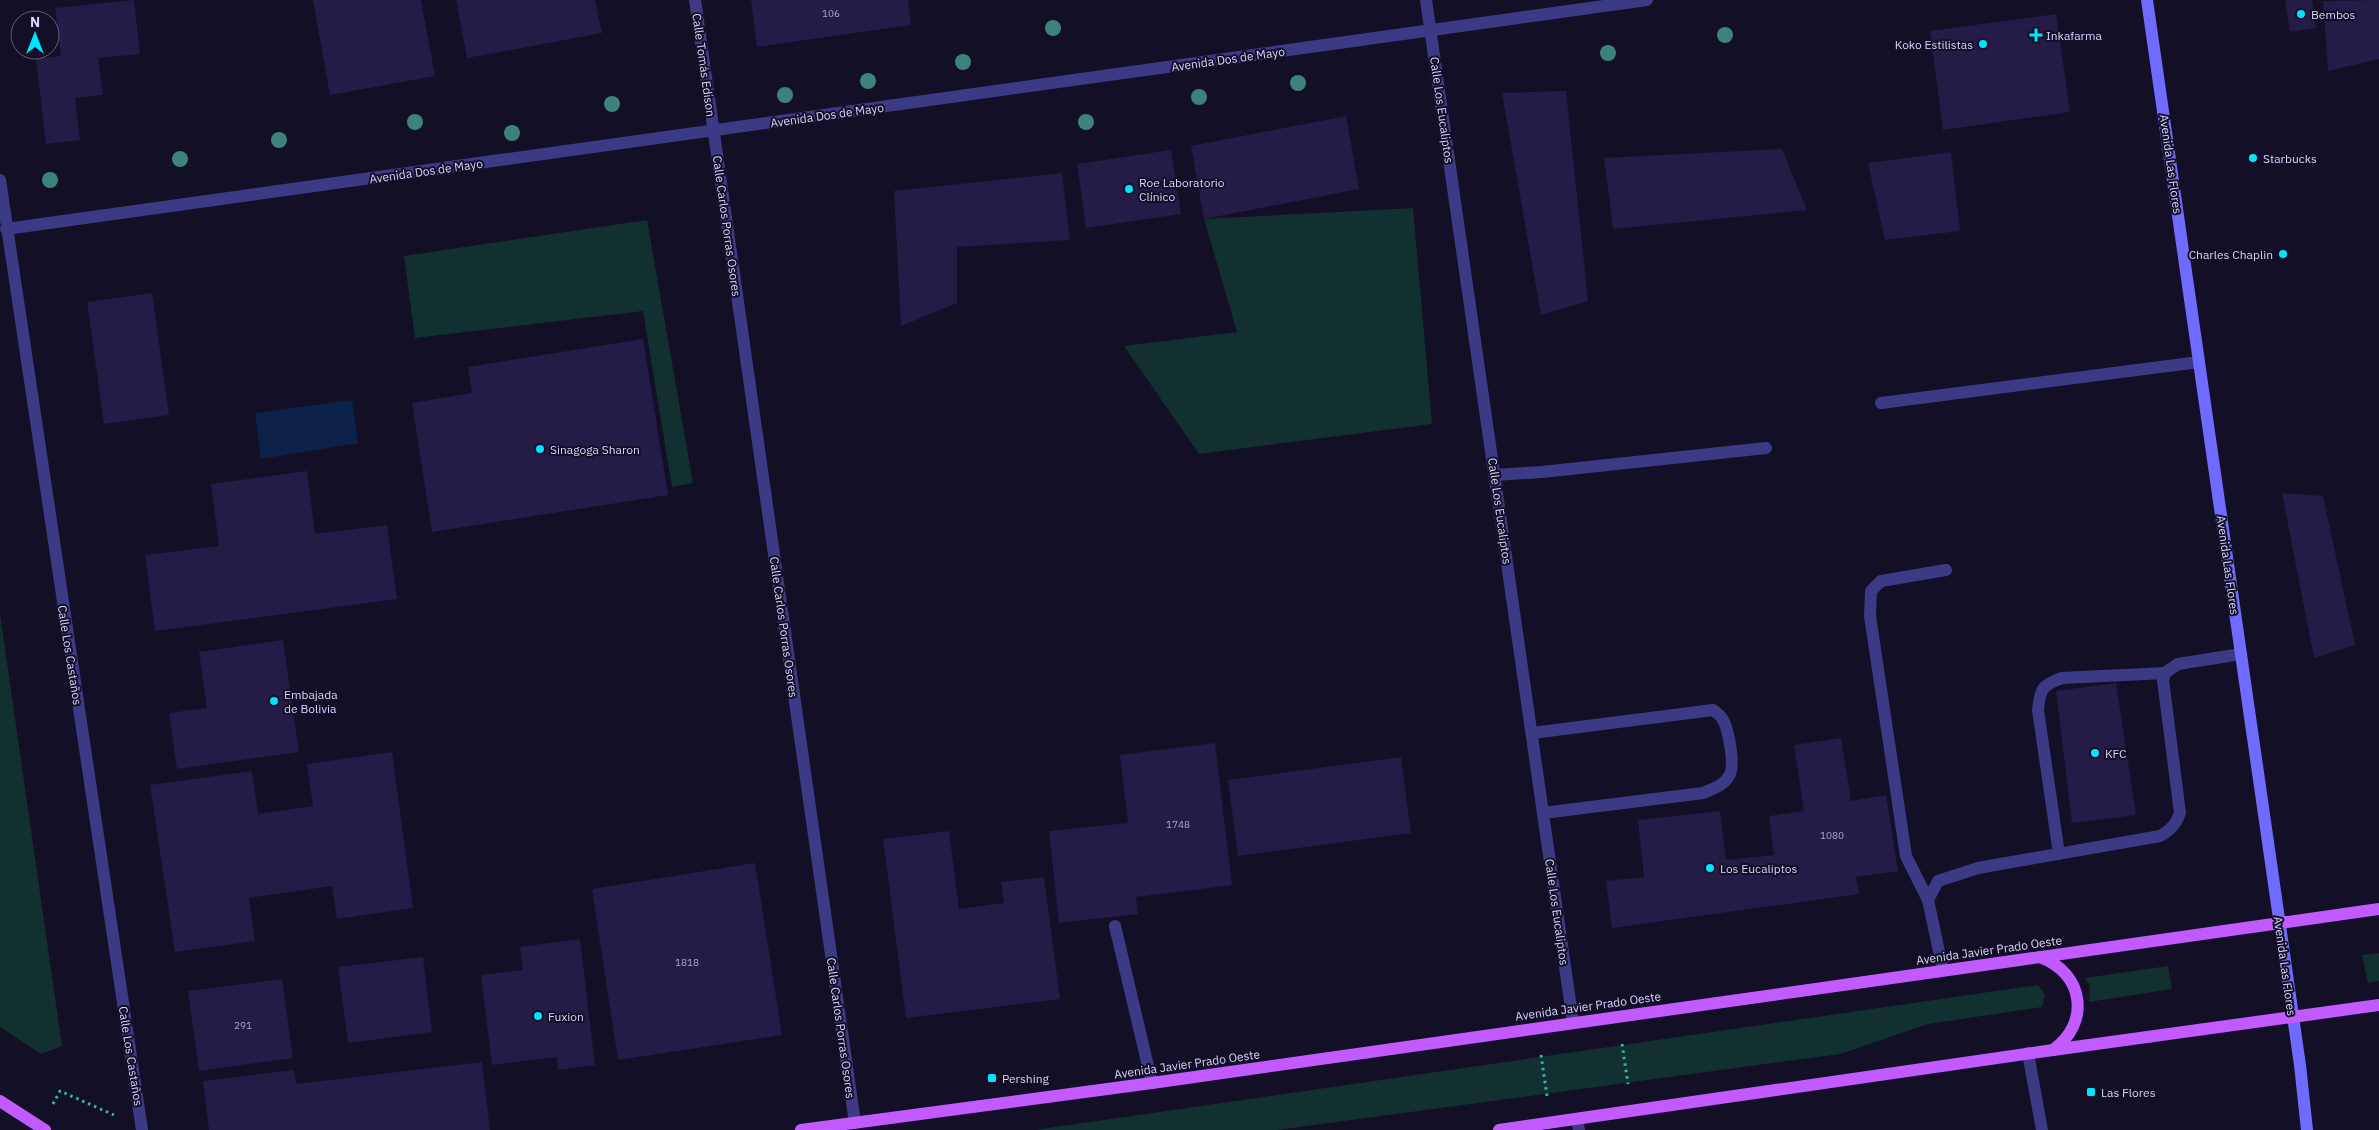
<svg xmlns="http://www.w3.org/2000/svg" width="2379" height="1130" font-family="'IBM Plex Sans',sans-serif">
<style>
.green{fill:#12302f}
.water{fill:#0c2248}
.building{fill:#241b47}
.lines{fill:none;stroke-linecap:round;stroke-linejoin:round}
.path{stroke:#2fb8b0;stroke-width:3;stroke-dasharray:2.5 4;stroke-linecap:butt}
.lane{stroke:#3d3a85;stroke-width:12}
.street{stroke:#3d3a85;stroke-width:12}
.secondary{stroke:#6f6bff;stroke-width:12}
.primary{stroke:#c25bff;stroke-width:12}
.tree{fill:#3d827b}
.poi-dot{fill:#00e5ff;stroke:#130f26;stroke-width:2}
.labels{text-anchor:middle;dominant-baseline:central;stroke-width:4;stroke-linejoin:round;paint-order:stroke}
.number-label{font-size:10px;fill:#aca6d1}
.poi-label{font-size:12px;fill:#d9d4ff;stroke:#130f26;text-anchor:start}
.street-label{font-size:12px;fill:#d9d4ff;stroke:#130f26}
</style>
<rect width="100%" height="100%" fill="#130f26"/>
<!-- green -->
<g class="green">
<polygon points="1413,208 1432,424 1199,454 1124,346 1237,332 1204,219"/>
<polygon points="647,220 693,483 672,487 643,311 415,338 404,256"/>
<polygon points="0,614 62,1046 41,1054 0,1027"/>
<polygon points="2379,953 2379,981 2368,983 2362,955"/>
<polygon points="2168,966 2172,989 2089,1002 2090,986 2085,978"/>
<polygon points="2038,985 2045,995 2042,1007 1928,1024 1840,1054 1277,1130 1034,1130"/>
</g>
<!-- water -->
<polygon class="water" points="352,400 358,443 261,459 255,413"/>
<!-- building -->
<g class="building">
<polygon points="134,0 140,54 98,58 103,95 75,98 80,140 46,144 36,59 61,56 55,8"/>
<polygon points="313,0 421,0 435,76 330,95"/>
<polygon points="456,0 595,0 602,33 467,58"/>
<polygon points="751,0 908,0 911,25 757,47"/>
<polygon points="2285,0 2312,0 2316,28 2290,32"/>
<polygon points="2379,0 2379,59 2328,71 2323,1"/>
<polygon points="2056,14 2070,112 1943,130 1930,31"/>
<polygon points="1566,91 1588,301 1541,315 1502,93"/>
<polygon points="1346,116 1359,189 1204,219 1191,146"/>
<polygon points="1782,149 1807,210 1613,229 1604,158"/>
<polygon points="1171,150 1181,214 1086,228 1077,164"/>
<polygon points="1951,152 1960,231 1885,240 1868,163"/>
<polygon points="1062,173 1070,240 957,247 957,303 901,326 894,191"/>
<polygon points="152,293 169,415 104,424 87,302"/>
<polygon points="643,339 668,495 432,532 412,403 472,393 468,367"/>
<polygon points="307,471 315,534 387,525 397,599 155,631 145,555 219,546 211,484"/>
<polygon points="2282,493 2323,496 2355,645 2314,658"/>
<polygon points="283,640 299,752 177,769 169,713 207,708 199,652"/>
<polygon points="2116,683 2136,815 2072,823 2056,691"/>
<polygon points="1841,738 1851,801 1886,795 1898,871 1856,877 1859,894 1612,928 1606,881 1644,877 1638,820 1720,811 1726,860 1774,855 1769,816 1804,811 1794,745"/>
<polygon points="1215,743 1232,885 1136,897 1138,914 1059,923 1049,831 1128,823 1120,755"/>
<polygon points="392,752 413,908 337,919 332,886 249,898 255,941 175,952 150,785 252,771 258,814 313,806 307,764"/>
<polygon points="1401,757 1411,833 1238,856 1228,780"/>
<polygon points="949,831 959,909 1004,903 1001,882 1044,877 1060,999 906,1018 883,839"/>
<polygon points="755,863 782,1035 618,1060 592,889"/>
<polygon points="580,939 595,1065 558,1070 557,1057 492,1065 481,975 523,970 520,947"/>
<polygon points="423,957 432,1032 348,1043 338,967"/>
<polygon points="282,979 293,1058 199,1071 188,991"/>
<polygon points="482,1062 490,1130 209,1130 203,1081 294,1070 296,1084"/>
</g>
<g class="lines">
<!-- path -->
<g class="path">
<polyline points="1622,1044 1628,1084"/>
<polyline points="1541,1055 1547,1096"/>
<polyline points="53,1104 60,1091 114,1115"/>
</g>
<!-- lane -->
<g class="lane">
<polyline points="1881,403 2199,362"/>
<polyline points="1494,475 1542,472 1766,448"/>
<path d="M1532,733L1713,710C1716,712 1719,714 1722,718C1728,727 1736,766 1729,776C1723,786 1714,788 1703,793L1543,813"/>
<path d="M2059,854L2038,710C2040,689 2042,685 2062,678L2165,673"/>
<polyline points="1928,900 1906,856 1870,616 1871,591 1881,581 1946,570"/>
<polyline points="1115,926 1152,1083"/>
<path d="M1943,970L1928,900L1938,881L1978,868L2160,836C2171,830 2176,824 2180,813L2163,680L2165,673L2178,664L2241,654"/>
<polyline points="2028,1053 2042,1130"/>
</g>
<!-- street -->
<g class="street">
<polyline points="695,0 855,1123"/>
<polyline points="1426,0 1573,1022"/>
<polyline points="0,180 142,1130"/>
<polyline points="6,229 1647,0"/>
<polyline points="1577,1119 1579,1130"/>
</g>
<!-- secondary -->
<polyline class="secondary" points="2147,0 2300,1065 2307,1130"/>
<!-- primary -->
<g class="primary">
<path d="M2040,957C2084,973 2091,1023 2053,1050"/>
<polyline points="0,1101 45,1130"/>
<polyline points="801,1130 1152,1083 2379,909"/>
<polyline points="1499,1130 2053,1050 2379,1005"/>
</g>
</g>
<!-- trees -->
<g class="tree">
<circle cx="1053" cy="28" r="8"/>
<circle cx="1725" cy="35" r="8"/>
<circle cx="1608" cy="53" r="8"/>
<circle cx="963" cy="62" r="8"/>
<circle cx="868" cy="81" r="8"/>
<circle cx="1298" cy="83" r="8"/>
<circle cx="785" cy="95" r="8"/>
<circle cx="1199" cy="97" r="8"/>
<circle cx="612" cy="104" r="8"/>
<circle cx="415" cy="122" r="8"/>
<circle cx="1086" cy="122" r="8"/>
<circle cx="512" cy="133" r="8"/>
<circle cx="279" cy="140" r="8"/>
<circle cx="180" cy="159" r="8"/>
<circle cx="50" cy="180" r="8"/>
</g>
<!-- markers -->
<g class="poi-dot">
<circle cx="2301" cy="14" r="5"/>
<path d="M2033.5 27.5h5v5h5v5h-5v5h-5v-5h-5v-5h5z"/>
<circle cx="1983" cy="44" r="5"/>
<circle cx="2253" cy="158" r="5"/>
<circle cx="1129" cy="189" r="5"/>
<circle cx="2283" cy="254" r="5"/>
<circle cx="540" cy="449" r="5"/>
<circle cx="274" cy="701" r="5"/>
<circle cx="2095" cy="753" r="5"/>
<circle cx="1710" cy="868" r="5"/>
<circle cx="538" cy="1016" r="5"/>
<rect x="987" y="1073" width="10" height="10" rx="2.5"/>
<rect x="2086" y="1087" width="10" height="10" rx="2.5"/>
</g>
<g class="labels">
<!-- number labels -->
<g class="number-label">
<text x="831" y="13">106</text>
<text x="1178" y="824">1748</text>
<text x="1832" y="835">1080</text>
<text x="687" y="962">1818</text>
<text x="243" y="1025">291</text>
</g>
<!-- poi labels -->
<g class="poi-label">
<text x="2311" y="14">Bembos</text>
<text x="2046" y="35">Inkafarma</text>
<text x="1973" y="44" text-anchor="end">Koko Estilistas</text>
<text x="2263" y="158">Starbucks</text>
<text x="1139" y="182">Roe Laboratorio<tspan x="1139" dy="14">Clínico</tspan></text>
<text x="2273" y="254" text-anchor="end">Charles Chaplin</text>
<text x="550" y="449">Sinagoga Sharon</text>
<text x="284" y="694">Embajada<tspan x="284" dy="14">de Bolivia</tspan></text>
<text x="2105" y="753">KFC</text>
<text x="1720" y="868">Los Eucaliptos</text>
<text x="548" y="1016">Fuxion</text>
<text x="1002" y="1078">Pershing</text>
<text x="2101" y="1092">Las Flores</text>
</g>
<!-- street labels -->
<g class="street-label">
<text transform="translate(1228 59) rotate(-8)">Avenida Dos de Mayo</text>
<text transform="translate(704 65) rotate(82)">Calle Tomás Edison</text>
<text transform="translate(1442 110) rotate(82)">Calle Los Eucaliptos</text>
<text transform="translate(827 115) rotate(-8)">Avenida Dos de Mayo</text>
<text transform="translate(2171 164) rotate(82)">Avenida Las Flores</text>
<text transform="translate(426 171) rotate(-8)">Avenida Dos de Mayo</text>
<text transform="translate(727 226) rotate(82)">Calle Carlos Porras Osores</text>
<text transform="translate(1500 511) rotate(82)">Calle Los Eucaliptos</text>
<text transform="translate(2228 565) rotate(82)">Avenida Las Flores</text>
<text transform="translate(784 627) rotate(82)">Calle Carlos Porras Osores</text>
<text transform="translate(70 655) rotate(81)">Calle Los Castaños</text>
<text transform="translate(1557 912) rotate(82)">Calle Los Eucaliptos</text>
<text transform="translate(1989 950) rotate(-8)">Avenida Javier Prado Oeste</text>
<text transform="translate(2285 966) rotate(82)">Avenida Las Flores</text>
<text transform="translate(1588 1006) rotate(-8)">Avenida Javier Prado Oeste</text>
<text transform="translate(841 1028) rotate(82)">Calle Carlos Porras Osores</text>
<text transform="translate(131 1056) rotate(81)">Calle Los Castaños</text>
<text transform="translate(1187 1064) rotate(-8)">Avenida Javier Prado Oeste</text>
</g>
</g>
<!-- north arrow -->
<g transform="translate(35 35)"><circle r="24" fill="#130f26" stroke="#625e7d"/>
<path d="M0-4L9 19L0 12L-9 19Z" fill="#00e5ff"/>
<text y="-8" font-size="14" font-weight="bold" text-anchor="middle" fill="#d9d4ff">N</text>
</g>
</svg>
